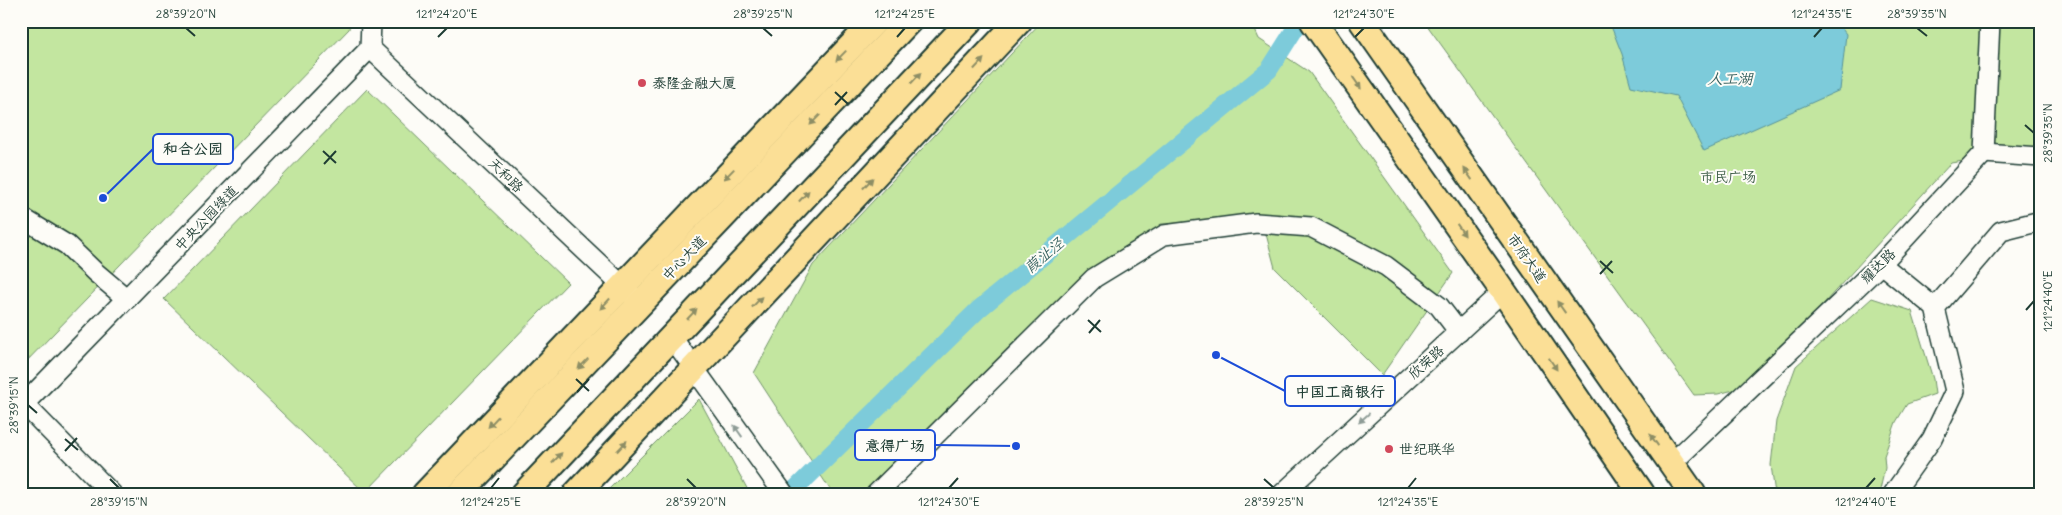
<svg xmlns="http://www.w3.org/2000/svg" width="2062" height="515" font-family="Delius,'LXGW WenKai TC',sans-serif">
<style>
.green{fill:#c3e6a0;stroke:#71926a}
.water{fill:#7dcbda;stroke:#579298}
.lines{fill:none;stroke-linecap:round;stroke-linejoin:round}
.canal{stroke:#7dcbda;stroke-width:18}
.minor-casing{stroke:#1f3d34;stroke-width:22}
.major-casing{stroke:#1f3d34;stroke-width:29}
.minor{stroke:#fdfcf7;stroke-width:19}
.major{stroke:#fbdf96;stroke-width:25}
.oneway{fill:#8d8e65}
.oneway2{fill:#8e9c96}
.ticks{fill:none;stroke:#1f3d34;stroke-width:2}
.poi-dot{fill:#d1495b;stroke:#fdfcf7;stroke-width:2}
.labels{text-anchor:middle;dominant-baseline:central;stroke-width:4;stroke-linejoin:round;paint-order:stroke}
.poi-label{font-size:14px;fill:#1f3d34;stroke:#fdfcf7;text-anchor:start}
.street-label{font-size:14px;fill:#1f3d34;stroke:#fdfcf7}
.park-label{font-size:14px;fill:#405f4a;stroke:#fdfcf7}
.water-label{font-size:15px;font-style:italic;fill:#36605e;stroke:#fdfcf7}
.leader{fill:none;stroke:#1d4ed8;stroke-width:2}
.callout-dot{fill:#1d4ed8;stroke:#fdfcf7;stroke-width:2}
.callout{fill:#fdfcf7;stroke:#1d4ed8;stroke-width:2}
.callout-label{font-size:15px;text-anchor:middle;font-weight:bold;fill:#1f3d34}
.neatline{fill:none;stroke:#1f3d34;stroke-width:2}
.ticks-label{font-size:12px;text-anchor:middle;fill:#1f3d34}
</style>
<rect width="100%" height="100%" fill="#fdfcf7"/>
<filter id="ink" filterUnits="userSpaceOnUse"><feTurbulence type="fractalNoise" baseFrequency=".02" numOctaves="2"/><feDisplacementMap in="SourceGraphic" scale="10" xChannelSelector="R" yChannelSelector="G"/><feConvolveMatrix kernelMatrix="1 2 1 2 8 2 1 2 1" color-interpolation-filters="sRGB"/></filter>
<g filter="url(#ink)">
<!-- green -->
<g class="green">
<polygon points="21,21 350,21 349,29 21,367"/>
<polygon points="1042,21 1251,21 1259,39 1309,72 1453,273 1382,375 1275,268 1262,219 1161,224 863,494 833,494 754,373 813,265"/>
<polygon points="1424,21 2041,21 2041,148 1951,163 1749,386 1718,394 1694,395"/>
<polygon points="367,89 568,283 365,493 164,299"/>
<polygon points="1872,298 1912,311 1933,379 1935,394 1907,404 1896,422 1884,456 1885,468 1879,494 1775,494 1771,465 1776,421 1796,366"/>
<polygon points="699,399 750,494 604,494"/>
</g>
<!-- water -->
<polygon class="water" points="1609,21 1836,21 1846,34 1840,90 1704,151 1676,96 1631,86 1622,54"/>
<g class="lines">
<!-- canal -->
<polyline class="canal" points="790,494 979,309 1269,70 1300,21"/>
<defs>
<g id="minor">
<polyline points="370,48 631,294"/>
<polyline points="1984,153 2041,157"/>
<polyline points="21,217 67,245 95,272 127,299"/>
<polyline points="1881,264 1935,308 1955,391 1932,439 1893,494"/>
<polyline points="1935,308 2001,231 2041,221"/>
<polyline points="671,336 784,494"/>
<polyline points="21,404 24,404 370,48 371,21"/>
<polyline points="24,404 112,494"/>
<polyline points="1671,464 1881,264 1984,153 1990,21"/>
<polyline points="876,494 1094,278 1164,235 1256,223 1311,227 1386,266 1439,306 1459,332"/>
<polyline points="1282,494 1503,291"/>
</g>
<g id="major">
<polyline points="1313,21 1503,291 1642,494"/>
<polyline points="1362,21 1693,494"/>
<polyline points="425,494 875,21"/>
<polyline points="459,494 909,21"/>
<polyline points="524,494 970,21"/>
<polyline points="576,494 1019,21"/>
</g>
</defs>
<!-- minor casing -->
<use href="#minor" class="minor-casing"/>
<!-- major casing -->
<use href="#major" class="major-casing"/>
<!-- minor -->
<use href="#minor" class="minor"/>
<!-- major -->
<use href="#major" class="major"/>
</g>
<!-- one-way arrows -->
<defs><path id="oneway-solid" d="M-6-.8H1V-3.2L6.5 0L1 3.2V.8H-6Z" transform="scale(1.25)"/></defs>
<g class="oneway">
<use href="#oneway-solid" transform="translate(841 56) rotate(134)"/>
<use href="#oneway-solid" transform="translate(979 64) rotate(-47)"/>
<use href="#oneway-solid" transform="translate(916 78) rotate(-47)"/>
<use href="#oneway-solid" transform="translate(1357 83) rotate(55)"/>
<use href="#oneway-solid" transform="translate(815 120) rotate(134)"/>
<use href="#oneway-solid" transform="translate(729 174) rotate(134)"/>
<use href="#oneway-solid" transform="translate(1468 174) rotate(-125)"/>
<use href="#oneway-solid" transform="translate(868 183) rotate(-47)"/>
<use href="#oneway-solid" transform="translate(804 196) rotate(-47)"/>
<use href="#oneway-solid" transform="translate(1461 230) rotate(55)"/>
<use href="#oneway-solid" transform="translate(757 302) rotate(-47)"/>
<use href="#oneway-solid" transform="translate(605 304) rotate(133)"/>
<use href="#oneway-solid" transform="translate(1561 307) rotate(-125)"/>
<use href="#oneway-solid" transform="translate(692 314) rotate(-47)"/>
<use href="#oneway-solid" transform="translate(583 364) rotate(134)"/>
<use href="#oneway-solid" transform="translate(1553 364) rotate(56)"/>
<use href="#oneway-solid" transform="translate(493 422) rotate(133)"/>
<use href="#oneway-solid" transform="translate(1654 440) rotate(-125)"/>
<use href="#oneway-solid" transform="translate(622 446) rotate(-47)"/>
<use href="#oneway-solid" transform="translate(557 458) rotate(-47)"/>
</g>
<g class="oneway2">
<use href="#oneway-solid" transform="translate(1364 418) rotate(138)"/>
<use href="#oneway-solid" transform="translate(738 431) rotate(-125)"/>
</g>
</g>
<!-- ticks -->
<path class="ticks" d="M186,28L195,36M763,28L772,36M1917,28L1927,36M438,37L447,28M897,37L905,28M1355,37L1364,28M1814,37L1822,28M835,92L848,104M835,105L847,92M2025,125L2034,133M323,151L336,163M324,164L336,151M1600,261L1613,273M1600,274L1612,261M2026,310L2034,301M1088,320L1101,332M1089,333L1100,320M576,379L589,391M577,392L589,379M28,405L37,413M65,439L78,450M65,451L77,438M110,479L119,488M687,479L696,488M1264,479L1274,488M491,488L499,478M949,488L958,478M1408,488L1416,478M1866,488L1875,478"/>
<!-- markers -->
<g class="poi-dot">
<circle cx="642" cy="83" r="5"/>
<circle cx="1389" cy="449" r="5"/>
</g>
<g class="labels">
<!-- poi labels -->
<g class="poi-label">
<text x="652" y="83">泰隆金融大厦</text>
<text x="1399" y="449">世纪联华</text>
</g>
<!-- street labels -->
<g class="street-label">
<text transform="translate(506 175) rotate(44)">天和路</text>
<text transform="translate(206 218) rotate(-46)">中央公园绿道</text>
<text transform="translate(684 258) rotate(-46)">中心大道</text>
<text transform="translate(1527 258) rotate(55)">市府大道</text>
<text transform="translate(1878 266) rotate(-45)">耀达路</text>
<text transform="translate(1426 362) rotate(-42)">欣荣路</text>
</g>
<!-- park labels -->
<g class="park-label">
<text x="1728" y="177">市民广场</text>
</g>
<!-- water labels -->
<g class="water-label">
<text x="1730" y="78">人工湖</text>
<text transform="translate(1044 255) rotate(-40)">葭沚泾</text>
</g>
</g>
<!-- callouts -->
<path class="leader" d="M103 198L153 149M1216 355L1285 391M1016 446L935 445"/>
<g class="callout-dot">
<circle cx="103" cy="198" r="5"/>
<circle cx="1216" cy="355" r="5"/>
<circle cx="1016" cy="446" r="5"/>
</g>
<g class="callout">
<rect x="153" y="134" width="80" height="30" rx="5"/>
<rect x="1285" y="376" width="110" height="30" rx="5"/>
<rect x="855" y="430" width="80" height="30" rx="5"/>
</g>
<g class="callout-label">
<text x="193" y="154">和合公园</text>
<text x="1340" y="397">中国工商银行</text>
<text x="895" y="451">意得广场</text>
</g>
<!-- margin -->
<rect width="2062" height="515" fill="none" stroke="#fdfcf7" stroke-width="55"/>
<rect x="28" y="28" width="2006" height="460" class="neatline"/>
<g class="ticks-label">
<text x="186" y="18">28°39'20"N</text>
<text x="447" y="18">121°24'20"E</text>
<text x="763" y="18">28°39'25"N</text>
<text x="905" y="18">121°24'25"E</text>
<text x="1364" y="18">121°24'30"E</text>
<text x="1822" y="18">121°24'35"E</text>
<text x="1917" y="18">28°39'35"N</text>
<text transform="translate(2048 133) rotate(-90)" y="4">28°39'35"N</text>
<text transform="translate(2048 301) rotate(-90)" y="4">121°24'40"E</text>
<text transform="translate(14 405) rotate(-90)" y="4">28°39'15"N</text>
<text x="119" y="506">28°39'15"N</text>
<text x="491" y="506">121°24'25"E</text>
<text x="696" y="506">28°39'20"N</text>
<text x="949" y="506">121°24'30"E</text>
<text x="1274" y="506">28°39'25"N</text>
<text x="1408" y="506">121°24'35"E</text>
<text x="1866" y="506">121°24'40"E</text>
</g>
</svg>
